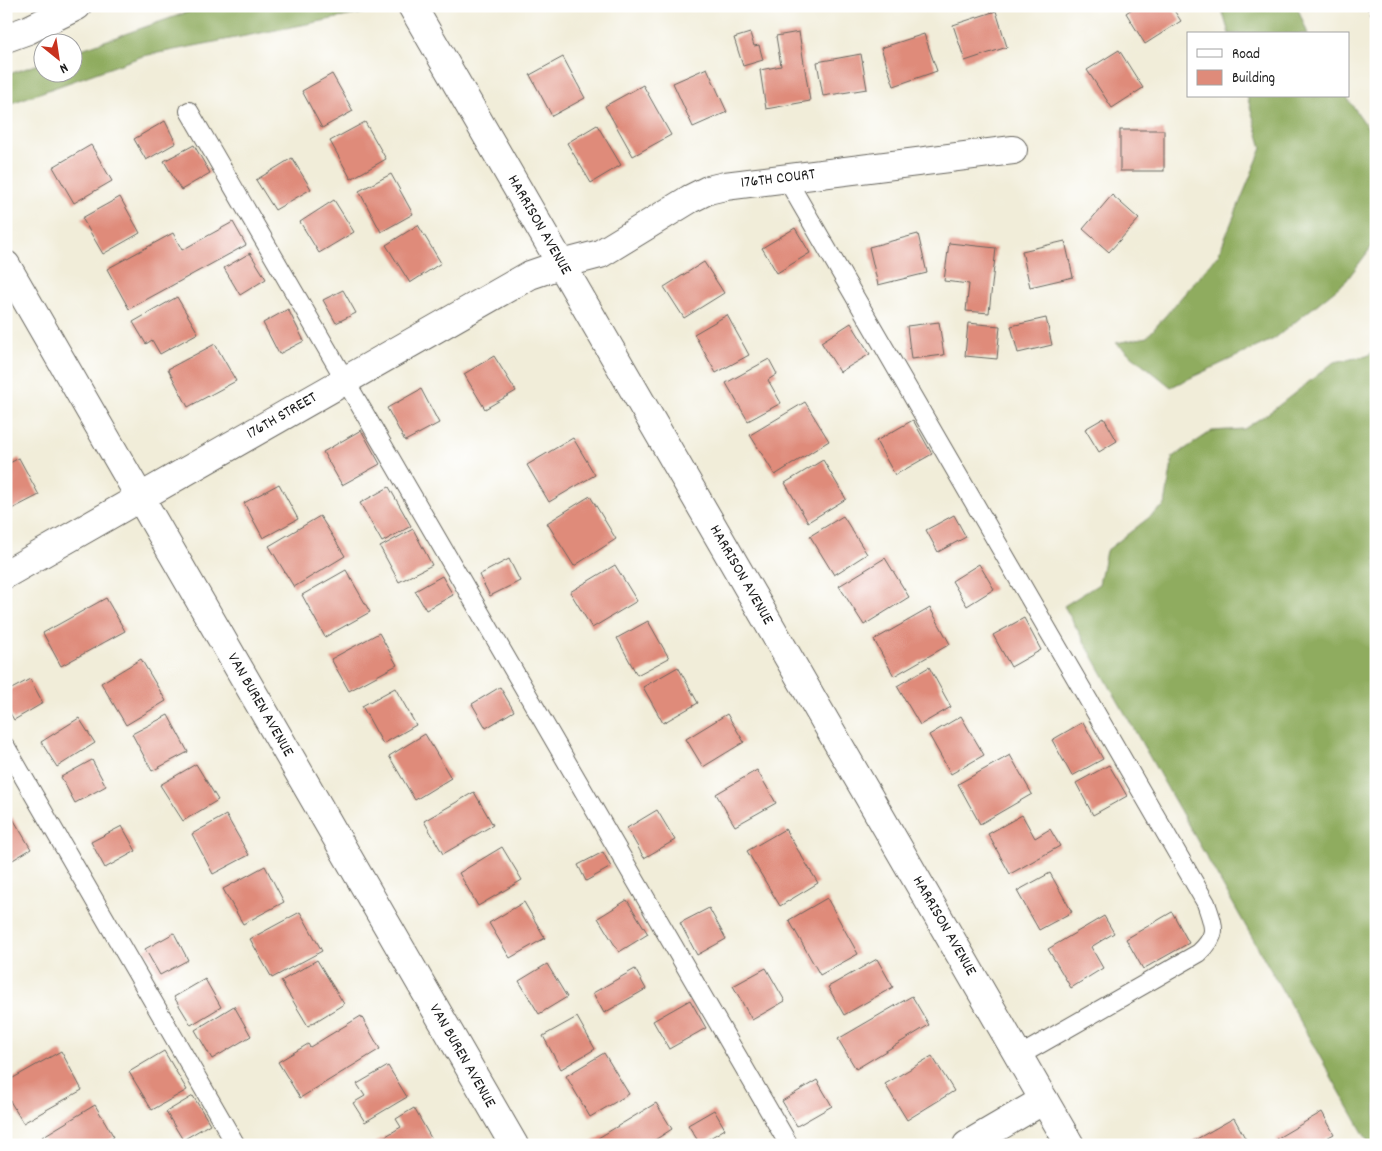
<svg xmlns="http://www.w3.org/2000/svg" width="1382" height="1151" font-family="Dekko,sans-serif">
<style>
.forest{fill:#8fac5f;stroke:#56643e}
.building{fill:#df8b7a}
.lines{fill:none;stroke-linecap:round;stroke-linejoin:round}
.lane-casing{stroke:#67655e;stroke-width:20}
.street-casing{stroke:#67655e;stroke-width:30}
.secondary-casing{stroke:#67655e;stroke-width:30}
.highway-casing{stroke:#67655e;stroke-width:30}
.path{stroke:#67655e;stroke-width:3;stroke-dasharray:4 4;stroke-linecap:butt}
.lane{stroke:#fff;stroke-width:18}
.street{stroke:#fff;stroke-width:28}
.secondary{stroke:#fff;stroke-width:28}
.highway{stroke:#fff;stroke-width:28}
.labels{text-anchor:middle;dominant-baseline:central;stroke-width:4;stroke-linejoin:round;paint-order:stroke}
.street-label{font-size:16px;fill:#1c1c1c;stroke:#fff}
</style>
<rect width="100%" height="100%" fill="#fff"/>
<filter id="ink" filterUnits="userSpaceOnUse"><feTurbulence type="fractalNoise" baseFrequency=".02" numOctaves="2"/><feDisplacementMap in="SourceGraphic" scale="10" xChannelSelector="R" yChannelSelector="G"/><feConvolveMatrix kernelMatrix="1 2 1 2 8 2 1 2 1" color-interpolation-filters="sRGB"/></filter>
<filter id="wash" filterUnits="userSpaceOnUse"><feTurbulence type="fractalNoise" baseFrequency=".0096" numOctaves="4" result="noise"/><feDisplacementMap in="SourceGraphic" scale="20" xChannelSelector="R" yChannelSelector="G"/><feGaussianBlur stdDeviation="1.12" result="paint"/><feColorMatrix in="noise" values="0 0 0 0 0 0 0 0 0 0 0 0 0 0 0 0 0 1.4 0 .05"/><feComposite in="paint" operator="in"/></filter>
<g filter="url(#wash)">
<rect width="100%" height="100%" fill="#f1edd9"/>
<!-- forest -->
<g class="forest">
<polygon points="218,6 394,7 143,56 6,105 6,75 42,63 42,72 72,72 73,52 188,12"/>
<polygon points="1221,6 1297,6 1308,34 1229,34"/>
<polygon points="1247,96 1346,96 1368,128 1376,147 1376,241 1346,281 1274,339 1171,387 1116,343 1147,337 1218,255 1262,148"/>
<polygon points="1376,350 1376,1145 1370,1145 1064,606 1099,584 1106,551 1165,505 1173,457 1212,431 1244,429 1273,410 1334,362 1367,356"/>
</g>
<g id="blocks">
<!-- building -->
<g class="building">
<polygon points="1136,6 1171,6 1181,21 1145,44 1126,13"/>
<polygon points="996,11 1007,47 965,61 953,25"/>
<polygon points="799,32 810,101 766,109 760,70 781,66 776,36"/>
<polygon points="750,33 754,46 759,45 763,60 743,66 734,38"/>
<polygon points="924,34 937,71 894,86 881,48"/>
<polygon points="1119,50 1143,88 1112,108 1087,70"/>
<polygon points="861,54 867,89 823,96 817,62"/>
<polygon points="563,57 585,98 552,116 530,75"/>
<polygon points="707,68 727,112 693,127 673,83"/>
<polygon points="332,74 353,111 322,128 302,91"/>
<polygon points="643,85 671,135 633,156 605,106"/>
<polygon points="165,121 176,143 146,160 134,139"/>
<polygon points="365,122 386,159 351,179 330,141"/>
<polygon points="597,125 621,165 591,183 567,143"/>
<rect x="1120" y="130" width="44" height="41"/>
<polygon points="91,145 112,181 74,203 53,167"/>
<polygon points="194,145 210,173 181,190 164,161"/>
<polygon points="292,158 311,189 275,210 256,180"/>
<polygon points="391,174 413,214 381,232 359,191"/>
<polygon points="1112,195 1139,219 1109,252 1083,229"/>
<polygon points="120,197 140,233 103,254 82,218"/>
<polygon points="334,200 354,232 319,253 300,222"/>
<polygon points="233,222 246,245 129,309 107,269 173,233 182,250"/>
<polygon points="418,225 441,263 410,283 386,245"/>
<polygon points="795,228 810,253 777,273 762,248"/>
<polygon points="918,234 927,273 878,285 869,247"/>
<polygon points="1065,241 1073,277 1030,287 1022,251"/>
<polygon points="949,243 996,248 989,313 966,311 969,284 944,281"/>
<polygon points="250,253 266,279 240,295 224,268"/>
<polygon points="704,262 724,293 684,318 664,287"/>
<polygon points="343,290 356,313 336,323 323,300"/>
<polygon points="177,297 198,333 160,354 152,340 146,344 133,322"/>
<polygon points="288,309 304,341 279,354 263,323"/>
<polygon points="727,315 749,355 716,373 694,334"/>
<polygon points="1046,318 1052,345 1018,353 1011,326"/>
<polygon points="939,322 944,355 911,359 907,326"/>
<polygon points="851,323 870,354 840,372 821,342"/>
<polygon points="968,323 1000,326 997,359 965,356"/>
<polygon points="215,344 236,381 188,407 168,369"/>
<polygon points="494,356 516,391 485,409 464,374"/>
<polygon points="769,359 777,374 768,380 781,403 748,421 726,383"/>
<polygon points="421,389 439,423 405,441 387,408"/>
<polygon points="805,402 829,441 775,475 750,435"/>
<polygon points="1104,418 1117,441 1099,452 1085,429"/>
<polygon points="913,420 932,454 895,475 876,441"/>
<polygon points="361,430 380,464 342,485 323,452"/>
<polygon points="573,438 595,475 549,502 527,465"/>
<polygon points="19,458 39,495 10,510 6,502 6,465"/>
<polygon points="823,460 846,499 808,522 785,483"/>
<polygon points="279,484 298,519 263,538 244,503"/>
<polygon points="389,487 411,526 382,542 360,503"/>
<polygon points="590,496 616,539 574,566 547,523"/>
<polygon points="954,515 966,537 938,552 926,530"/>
<polygon points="320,516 345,556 294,587 269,546"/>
<polygon points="843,516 867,554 834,575 810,536"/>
<polygon points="413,529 432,565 399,582 380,547"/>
<polygon points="885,558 909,597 864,625 839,586"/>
<polygon points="509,559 520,581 490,596 479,575"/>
<polygon points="979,564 994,589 967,606 952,581"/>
<polygon points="615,565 637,601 592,628 570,592"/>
<polygon points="346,570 370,612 325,637 302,595"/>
<polygon points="442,576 453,595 426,610 415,591"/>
<polygon points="106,598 125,631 61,666 43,633"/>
<polygon points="930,608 950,644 894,676 874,640"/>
<polygon points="1024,618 1041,650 1011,667 993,635"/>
<polygon points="648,621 669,658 637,675 617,638"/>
<polygon points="379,633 397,665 349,691 331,659"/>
<polygon points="141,659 166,701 126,725 101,683"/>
<polygon points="678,667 698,703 663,723 643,687"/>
<polygon points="929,667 951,707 920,725 897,686"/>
<polygon points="30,679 43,703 14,720 6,706 6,692"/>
<polygon points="500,687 514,711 486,728 472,704"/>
<polygon points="395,688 416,725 383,744 362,706"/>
<polygon points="727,714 744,742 703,767 686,739"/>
<polygon points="168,715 188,752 152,771 132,734"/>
<polygon points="961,716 984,755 951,774 929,735"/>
<polygon points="79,718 95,743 57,767 41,742"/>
<polygon points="1083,722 1103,759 1072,776 1052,740"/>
<polygon points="425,734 451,778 415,800 389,756"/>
<polygon points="1010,755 1032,794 980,824 958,784"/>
<polygon points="92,760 106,786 75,803 61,777"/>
<polygon points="196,764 218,800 183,821 160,785"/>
<polygon points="1109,765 1127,796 1093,815 1076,783"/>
<polygon points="757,770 776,803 735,826 716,794"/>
<polygon points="474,792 493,825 443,854 424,821"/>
<polygon points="657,810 675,840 644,858 627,828"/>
<polygon points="226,815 249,855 213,874 192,834"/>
<polygon points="1022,815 1035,838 1050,829 1060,846 1010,874 988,834"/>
<polygon points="12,817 31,849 6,864 6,821"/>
<polygon points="122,826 136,851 105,868 91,842"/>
<polygon points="785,829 818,883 780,906 747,851"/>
<polygon points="502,847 522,880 478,906 459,873"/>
<polygon points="603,852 611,867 586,881 578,865"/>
<polygon points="265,866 284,902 243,924 223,889"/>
<polygon points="1050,873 1072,912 1039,930 1017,891"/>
<polygon points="827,898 858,954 820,975 789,920"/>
<polygon points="627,900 648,934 619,952 598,918"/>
<polygon points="524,902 545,938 510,958 489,923"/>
<polygon points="709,908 726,939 697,955 680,923"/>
<polygon points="300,912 322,951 272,978 250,939"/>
<polygon points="1172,912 1189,943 1143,969 1126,939"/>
<polygon points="1104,916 1114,933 1091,947 1103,968 1071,988 1048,949"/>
<polygon points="174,933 188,960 160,975 145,949"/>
<polygon points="877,959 893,987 844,1015 828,987"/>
<polygon points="317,960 344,1004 308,1026 281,981"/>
<polygon points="547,964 567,997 539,1014 519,981"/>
<polygon points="766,968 785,1001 752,1020 733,986"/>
<polygon points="635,969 646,989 604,1013 593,993"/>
<polygon points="205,979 221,1007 191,1025 174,997"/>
<polygon points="912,996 929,1025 856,1069 838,1039"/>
<polygon points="690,1000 706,1028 669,1049 653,1021"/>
<polygon points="234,1006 251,1036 212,1059 195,1030"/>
<polygon points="361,1016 380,1049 300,1098 278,1062 308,1044 310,1047"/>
<polygon points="577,1017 595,1049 561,1069 543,1036"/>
<polygon points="61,1051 82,1090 23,1123 6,1094 6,1082"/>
<polygon points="164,1051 187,1090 152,1110 129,1072"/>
<polygon points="604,1053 629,1094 590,1117 566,1076"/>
<polygon points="932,1056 954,1091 907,1120 885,1084"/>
<polygon points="388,1066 407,1097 365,1122 353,1103 365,1096 357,1084"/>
<polygon points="817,1080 832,1106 797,1126 782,1101"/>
<polygon points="193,1096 210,1124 183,1140 166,1112"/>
<polygon points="656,1103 672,1129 647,1145 591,1145 590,1143"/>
<polygon points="95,1105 114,1137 102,1145 46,1145 42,1137"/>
<polygon points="414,1108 435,1145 371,1145 401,1127 396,1119"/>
<polygon points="714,1110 725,1129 700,1144 688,1125"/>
<polygon points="1322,1112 1334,1134 1325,1139 1328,1145 1279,1145 1276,1139"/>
<polygon points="1234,1118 1249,1145 1186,1145"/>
</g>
</g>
</g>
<g filter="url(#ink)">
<use href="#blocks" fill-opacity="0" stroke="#67655e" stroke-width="1"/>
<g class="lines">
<defs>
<g id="lane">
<polyline points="189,111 789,1145"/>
<path d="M786,178L1206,903C1214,927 1219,934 1199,953L1019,1056"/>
<polyline points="6,747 236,1145"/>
</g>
<g id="street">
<polyline points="412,6 1044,1100"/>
<polyline points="6,265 514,1145"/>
<polyline points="6,574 530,275 562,264 600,254 690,199 708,190 725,186 1013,150"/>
</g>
<polyline id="secondary" points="967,1145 1044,1100 1070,1145"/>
<polyline id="highway" points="6,38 28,30 77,6"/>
</defs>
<!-- lane casing -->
<use href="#lane" class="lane-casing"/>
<!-- street casing -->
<use href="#street" class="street-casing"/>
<!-- secondary casing -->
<use href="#secondary" class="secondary-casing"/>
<!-- highway casing -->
<use href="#highway" class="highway-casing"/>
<!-- path -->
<polyline class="path" points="1367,6 1376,22"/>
<!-- lane -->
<use href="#lane" class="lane"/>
<!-- street -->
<use href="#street" class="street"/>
<!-- secondary -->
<use href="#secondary" class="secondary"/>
<!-- highway -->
<use href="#highway" class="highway"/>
</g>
</g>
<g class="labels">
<!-- street labels -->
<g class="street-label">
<text transform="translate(778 179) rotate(-7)">176TH COURT</text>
<text transform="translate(539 225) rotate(60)">HARRISON AVENUE</text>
<text transform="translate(282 416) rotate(-30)">176TH STREET</text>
<text transform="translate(741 575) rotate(60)">HARRISON AVENUE</text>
<text transform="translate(260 705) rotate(60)">VAN BUREN AVENUE</text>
<text transform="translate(944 926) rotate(60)">HARRISON AVENUE</text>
<text transform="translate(462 1056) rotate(60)">VAN BUREN AVENUE</text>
</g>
</g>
<!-- margin -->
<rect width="1382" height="1151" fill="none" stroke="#fff" stroke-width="25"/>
<!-- legend -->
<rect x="1187" y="32" width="162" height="65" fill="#ffffff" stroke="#a4a4a4"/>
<rect x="1197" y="49" width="25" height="8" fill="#ffffff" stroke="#a4a4a4"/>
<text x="1232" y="58" font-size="15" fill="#1c1c1c">Road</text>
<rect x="1197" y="70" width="25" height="15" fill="#df8b7a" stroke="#a4a4a4"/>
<text x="1232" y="82" font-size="15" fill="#1c1c1c">Building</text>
<!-- north arrow -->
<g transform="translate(58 58) rotate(150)"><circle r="24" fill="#ffffff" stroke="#a4a4a4"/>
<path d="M0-4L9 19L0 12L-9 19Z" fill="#c8321e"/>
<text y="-8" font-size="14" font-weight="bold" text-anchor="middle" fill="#1c1c1c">N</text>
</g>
</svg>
